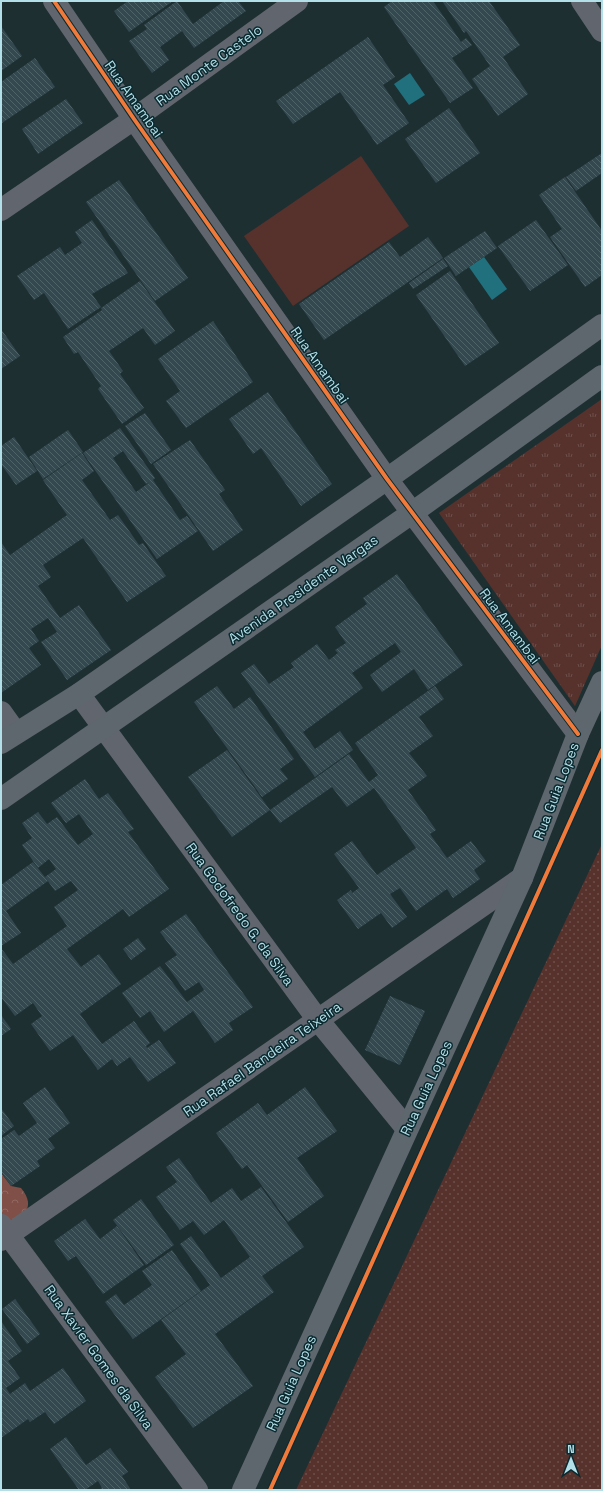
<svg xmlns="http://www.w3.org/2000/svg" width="603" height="1491" font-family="'Space Grotesk',sans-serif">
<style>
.grass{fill:url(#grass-dots)}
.forest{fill:url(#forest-crowns)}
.park{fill:url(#park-tufts)}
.garden{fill:#57322c}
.water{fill:#21707d}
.building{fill:url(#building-back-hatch);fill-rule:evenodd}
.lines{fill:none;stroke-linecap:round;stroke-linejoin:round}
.minor{stroke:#61666e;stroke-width:22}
.major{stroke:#5e666e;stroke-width:22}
.cycleway-casing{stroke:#0b2a30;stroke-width:6}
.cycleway{stroke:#f17a3a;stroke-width:4}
.labels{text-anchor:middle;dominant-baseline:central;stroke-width:3;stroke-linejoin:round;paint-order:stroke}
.street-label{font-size:14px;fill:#b3dfe8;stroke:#0b2a30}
</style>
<defs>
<pattern id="grass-dots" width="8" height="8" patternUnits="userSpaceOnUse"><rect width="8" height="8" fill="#57322c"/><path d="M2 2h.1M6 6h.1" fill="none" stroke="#6d4f4b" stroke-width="1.8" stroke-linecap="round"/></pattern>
<pattern id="forest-crowns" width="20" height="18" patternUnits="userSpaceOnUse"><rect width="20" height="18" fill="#804f47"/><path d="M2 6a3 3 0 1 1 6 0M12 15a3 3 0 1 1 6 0" fill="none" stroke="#906862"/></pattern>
<pattern id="park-tufts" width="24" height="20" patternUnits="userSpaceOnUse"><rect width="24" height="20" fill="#57322c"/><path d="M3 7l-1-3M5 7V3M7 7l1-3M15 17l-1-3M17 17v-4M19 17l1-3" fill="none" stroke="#6d4f4b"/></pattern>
<pattern id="building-back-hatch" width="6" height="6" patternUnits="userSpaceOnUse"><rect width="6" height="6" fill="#33494f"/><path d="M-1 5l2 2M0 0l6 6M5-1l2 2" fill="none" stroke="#4e6368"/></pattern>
</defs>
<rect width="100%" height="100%" fill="#1e2f32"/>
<!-- grass -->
<polygon class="grass" points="602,844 602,1490 296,1490"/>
<!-- forest -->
<path class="forest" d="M1,1173L11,1186L21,1188C38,1209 22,1219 1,1222Z"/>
<!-- park -->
<polygon class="park" points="602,399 602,645 575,706 439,513"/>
<!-- garden -->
<polygon class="garden" points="361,156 409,226 293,306 244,236"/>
<!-- water -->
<g class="water">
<polygon points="410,73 425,95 409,105 394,84"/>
<polygon points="484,257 507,289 492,300 469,267"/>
</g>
<!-- building -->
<g class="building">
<polygon points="128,1 173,1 129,32 114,11"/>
<polygon points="177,1 193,24 224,1 238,1 246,11 194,48 182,31 160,47 169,60 152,73 129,41 147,29 144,25"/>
<polygon points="392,1 433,1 461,42 466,38 472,45 452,58 473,88 450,103 384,7"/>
<polygon points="442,1 489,1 520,45 503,57 528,94 498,116 472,79 490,66 466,31 464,33"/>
<polygon points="1,26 22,56 1,71"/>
<polygon points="368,37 395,77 383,85 409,123 377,145 340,92 293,124 276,101"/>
<polygon points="35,58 55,87 2,123 1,82"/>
<polygon points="66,99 83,123 38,154 22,129"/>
<polygon points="449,108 480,153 436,183 405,139"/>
<polygon points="602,153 602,173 576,191 566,177"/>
<polygon points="565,177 602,231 602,275 585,287 550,237 562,229 539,195"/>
<polygon points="119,180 188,278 155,301 86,202"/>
<polygon points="92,220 128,273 92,294 101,307 68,329 44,293 34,300 17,276 60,247 65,255 82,243 75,232"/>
<polygon points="536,220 568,265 530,291 498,246"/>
<polygon points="485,231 497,248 456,276 444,258"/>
<polygon points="428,237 443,258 324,340 299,304 389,242 400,257"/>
<polygon points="443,259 448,266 413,289 409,283"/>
<polygon points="450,271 499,343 465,366 416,295"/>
<polygon points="140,281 175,331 155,345 143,328 109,351 123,371 120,374 144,408 122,424 98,389 101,386 78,352 74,354 63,337 102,310 101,308"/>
<polygon points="213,321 253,382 186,428 166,401 180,391 158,359"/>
<polygon points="1,329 20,356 1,369"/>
<polygon points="268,392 332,484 301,506 261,448 253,454 229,419"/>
<polygon points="145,413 171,450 151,464 125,426"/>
<path d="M120,428L155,478L153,480L180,520L187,516L198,531L157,559L83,453ZM123,451L146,484L150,482L136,492L113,458Z"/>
<polygon points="68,430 83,452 43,479 29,457"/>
<polygon points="14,437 37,471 16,485 1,464 1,446"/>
<polygon points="190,440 225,490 219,494 243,530 213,551 153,464"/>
<polygon points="82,453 94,471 82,480 110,520 118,515 139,545 143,543 166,576 127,602 83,538 43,565 51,577 38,586 60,618 79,605 111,650 67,680 41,642 57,632 48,618 31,629 39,641 29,648 41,665 1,693 1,542 10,555 67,515 43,480"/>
<polygon points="397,574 463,665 428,690 414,669 382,692 370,675 401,652 395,643 352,673 363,688 303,732 315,749 340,731 353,750 315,777 241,673 254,664 269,684 294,667 291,663 317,644 329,660 338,653 335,650 346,643 335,627 367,604 363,598"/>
<polygon points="217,686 234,709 250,697 294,759 280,769 288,779 262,797 194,702"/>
<polygon points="435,686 444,699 419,717 433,736 409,753 427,776 408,790 436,830 430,834 447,858 471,841 486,861 474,870 480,879 453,898 447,889 416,911 400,888 390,894 407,917 392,928 381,913 358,929 337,900 351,890 352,893 359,888 334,854 352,841 377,875 416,848 374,788 347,807 332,787 280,823 270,810 349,754 369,782 378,775 355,743"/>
<polygon points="227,750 270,810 232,837 188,777"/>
<polygon points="85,779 99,799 108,793 134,829 128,832 169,889 129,917 123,909 67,949 81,967 99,954 121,984 80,1014 102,1044 134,1021 150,1043 146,1046 147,1048 159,1040 176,1063 148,1082 130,1057 117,1066 112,1059 98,1070 73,1035 50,1051 31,1024 42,1016 33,1003 15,1016 1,997 1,948 13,964 67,926 54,907 78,890 71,881 55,891 45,877 56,869 49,859 38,868 22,845 32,838 22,823 38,812 47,824 57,817 78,845 93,834 79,814 66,823 51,803"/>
<polygon points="33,862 48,881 6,911 21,933 1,946 1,885"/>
<polygon points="186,914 253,1007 229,1023 233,1030 215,1043 193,1011 164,1032 150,1011 140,1018 122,993 160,966 187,1002 204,990 199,982 185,991 165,963 177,955 160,932"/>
<polygon points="138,938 146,949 131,960 123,949"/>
<polygon points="390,996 425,1011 400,1065 365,1050"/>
<polygon points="1,1015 11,1029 1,1036"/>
<polygon points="45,1087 70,1123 48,1139 55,1148 37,1161 40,1166 11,1186 1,1172 1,1139 14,1130 19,1136 37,1123 23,1103"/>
<polygon points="305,1087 337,1131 297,1158 324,1196 288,1222 247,1165 242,1169 216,1133 258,1103 267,1115"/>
<polygon points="1,1108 14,1126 1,1136"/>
<polygon points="179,1158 211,1203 232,1188 241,1201 261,1187 304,1247 262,1276 274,1292 215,1334 253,1386 193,1428 155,1377 186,1354 161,1320 210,1285 180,1244 191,1236 221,1278 250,1257 224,1220 204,1235 193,1221 180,1230 156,1197 177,1182 166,1167"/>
<polygon points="141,1199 174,1245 146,1265 113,1220"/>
<polygon points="85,1219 100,1239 117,1226 144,1265 103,1294 76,1256 68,1261 54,1241"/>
<polygon points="172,1250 201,1291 133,1339 105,1302 116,1294 124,1305 152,1285 142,1271"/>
<polygon points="15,1299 40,1334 27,1344 2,1309"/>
<polygon points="1,1321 22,1351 8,1361 20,1378 6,1388 10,1394 25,1383 30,1391 63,1368 86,1401 54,1424 45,1412 30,1422 28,1419 1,1438"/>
<polygon points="66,1437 86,1465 110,1448 128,1472 122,1476 131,1490 99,1490 102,1488 98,1481 85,1490 79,1490 50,1449"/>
</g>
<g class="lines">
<!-- minor -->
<g class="minor">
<polyline points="54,1 134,119 387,479 578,734"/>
<polyline points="582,1 602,31"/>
<polyline points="1,210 134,119 297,1"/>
<polyline points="79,694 318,1020 407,1129"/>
<polyline points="1,712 16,733"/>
<polyline points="1,1225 197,1490"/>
<polyline points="1,1240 522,878"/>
</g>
<!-- major -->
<g class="major">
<polyline points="1,743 79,694 387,479 602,325"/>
<polyline points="1,799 412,513 602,376"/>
<polyline points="243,1490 522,878 578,734 602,682"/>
</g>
<defs>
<g id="cycleway">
<polyline points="54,1 134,119 387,479 578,734"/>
<polyline points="270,1490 602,750"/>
</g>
</defs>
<!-- cycleway casing -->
<use href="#cycleway" class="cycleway-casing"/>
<!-- cycleway -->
<use href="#cycleway" class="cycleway"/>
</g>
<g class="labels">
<!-- street labels -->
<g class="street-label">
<text transform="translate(209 65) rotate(-36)">Rua Monte Castelo</text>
<text transform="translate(134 99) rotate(55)">Rua Amambai</text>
<text transform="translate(320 365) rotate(55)">Rua Amambai</text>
<text transform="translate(303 589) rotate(-35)">Avenida Presidente Vargas</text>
<text transform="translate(510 626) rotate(53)">Rua Amambai</text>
<text transform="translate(556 791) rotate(-69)">Rua Guia Lopes</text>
<text transform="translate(240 914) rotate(54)">Rua Godofredo G. da Silva</text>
<text transform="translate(262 1059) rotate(-35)">Rua Rafael Bandeira Teixeira</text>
<text transform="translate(426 1088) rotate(-65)">Rua Guia Lopes</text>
<text transform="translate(99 1357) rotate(54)">Rua Xavier Gomes da Silva</text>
<text transform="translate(291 1383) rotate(-66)">Rua Guia Lopes</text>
</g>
</g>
<!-- border -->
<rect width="603" height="1491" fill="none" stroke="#b3dfe8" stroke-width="4"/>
<!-- north arrow -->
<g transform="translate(571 1459)" stroke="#0b2a30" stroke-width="3" paint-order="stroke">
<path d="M0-3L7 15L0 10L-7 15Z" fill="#b3dfe8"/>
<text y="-6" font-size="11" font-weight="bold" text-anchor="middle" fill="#b3dfe8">N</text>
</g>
</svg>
